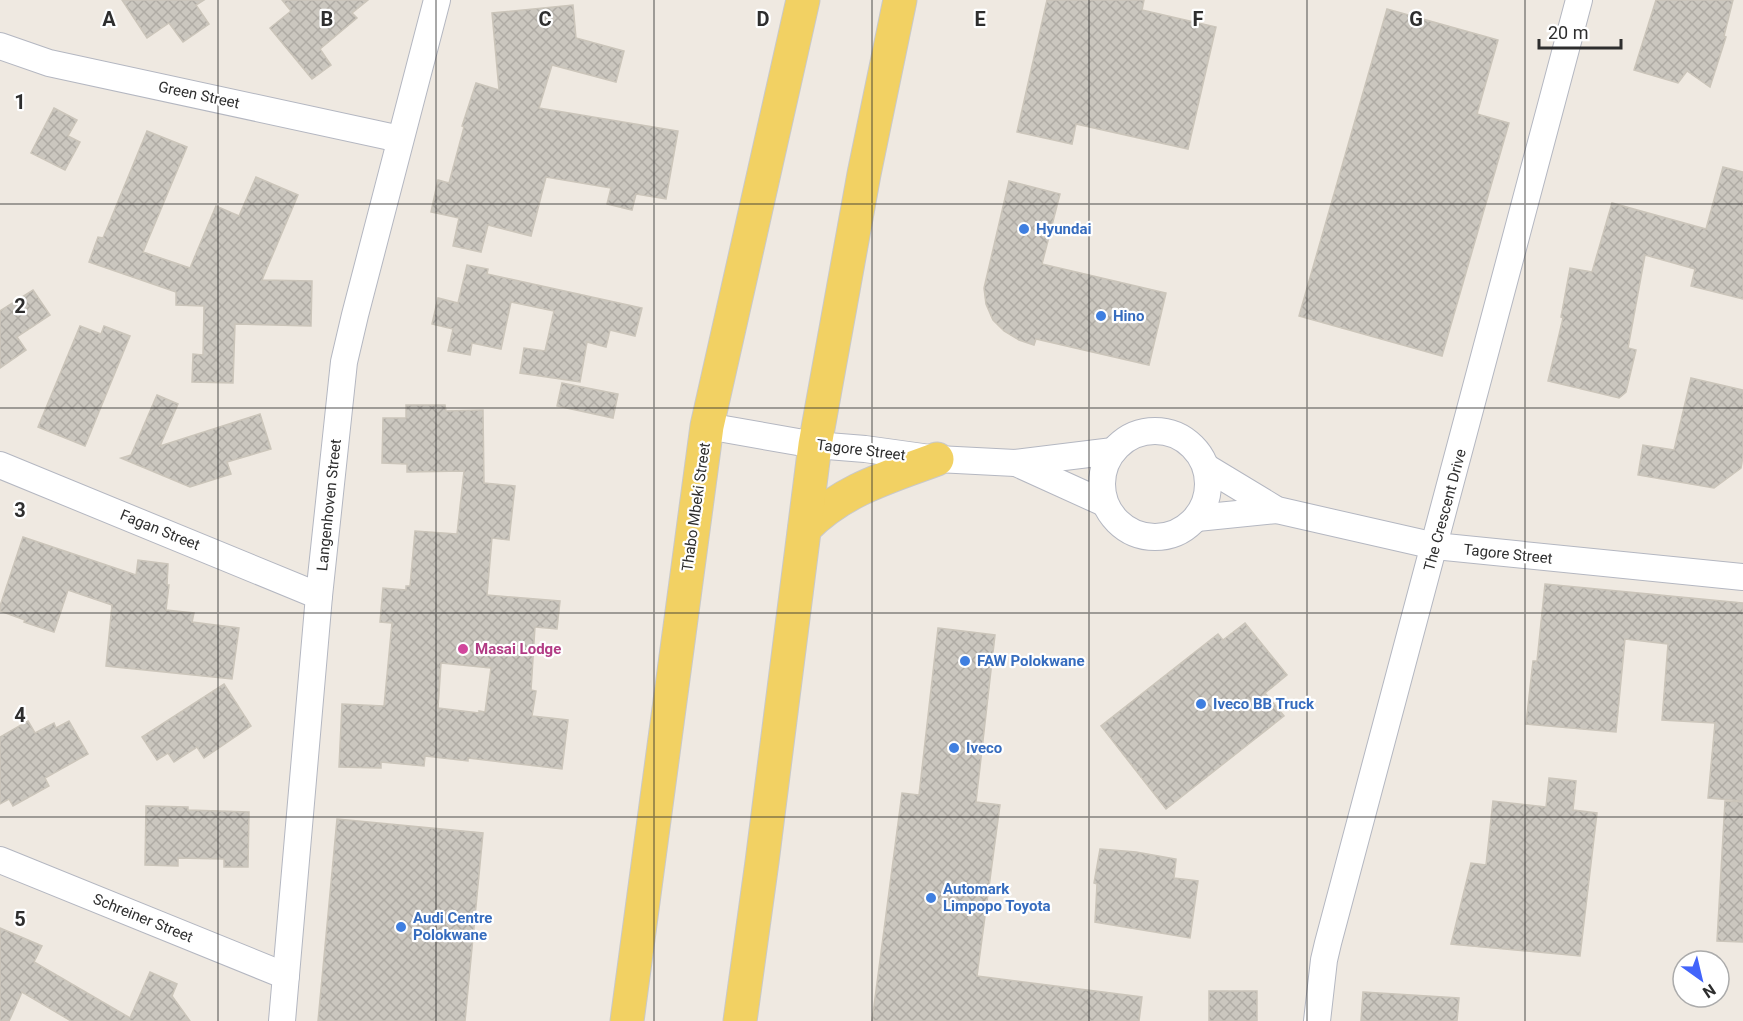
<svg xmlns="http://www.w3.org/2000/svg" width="1743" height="1021" font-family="Roboto,sans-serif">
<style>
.building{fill:url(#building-cross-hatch);stroke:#cbc5ba;stroke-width:1.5;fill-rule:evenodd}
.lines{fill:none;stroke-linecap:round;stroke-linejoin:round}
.street-casing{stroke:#b4b7c1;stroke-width:28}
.primary-casing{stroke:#c9c9c9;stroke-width:35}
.street{stroke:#fff;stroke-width:26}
.primary{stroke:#f2d163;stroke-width:33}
.grid{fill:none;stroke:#2e2e2e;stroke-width:1.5;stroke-opacity:0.55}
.shop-dot{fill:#3f7fe0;stroke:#fff;stroke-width:2}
.hotel-dot{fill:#d1479c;stroke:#fff;stroke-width:2}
.labels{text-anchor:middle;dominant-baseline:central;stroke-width:4.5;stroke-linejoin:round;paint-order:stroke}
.street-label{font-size:15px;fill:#2e2e2e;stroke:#fff}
.shop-label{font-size:15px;font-weight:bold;fill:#366cbe;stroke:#fff;text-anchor:start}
.hotel-label{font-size:15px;font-weight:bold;fill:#b23c85;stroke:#fff;text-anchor:start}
.grid-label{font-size:20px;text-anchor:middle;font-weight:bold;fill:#2e2e2e;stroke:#fff;stroke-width:4.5;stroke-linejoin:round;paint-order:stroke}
</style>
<defs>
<pattern id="building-cross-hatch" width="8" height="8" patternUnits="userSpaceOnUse" patternTransform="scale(1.5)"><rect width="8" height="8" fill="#cbc7bf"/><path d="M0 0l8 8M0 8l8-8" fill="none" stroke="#afaba4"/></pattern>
</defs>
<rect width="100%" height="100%" fill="#efe9e1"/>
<!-- building -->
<g class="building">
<polygon points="122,0 204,0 196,5 209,24 183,42 169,23 147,38"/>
<polygon points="282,0 368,0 352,13 357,18 320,49 331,65 312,79 270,28 291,11"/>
<polygon points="1047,0 1144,0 1142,10 1216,27 1188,149 1076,124 1072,144 1017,132"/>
<polygon points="1656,0 1733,0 1724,36 1726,37 1710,87 1687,71 1678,83 1634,70"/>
<polygon points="573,5 576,38 624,51 616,82 552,65 539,108 678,131 666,199 636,194 632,210 607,204 611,188 546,177 531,236 488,225 481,252 453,246 459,218 431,212 438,180 449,183 464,127 462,126 476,83 499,90 492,13"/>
<polygon points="1387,9 1498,40 1477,114 1509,123 1442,356 1299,316"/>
<polygon points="54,108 77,120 68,136 80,142 65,170 31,153"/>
<polygon points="147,131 187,147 143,252 190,268 216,206 239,216 256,177 298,195 262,280 312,281 311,326 235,324 233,383 192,382 193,354 203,355 204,306 176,305 176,292 89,262 98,237 103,238"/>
<polygon points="1723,167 1743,172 1743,299 1691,286 1695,269 1645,255 1628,348 1636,350 1626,392 1619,398 1548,381 1563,318 1561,317 1570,268 1592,272 1612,203 1706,229"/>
<polygon points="1009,181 1060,194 1042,264 1166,293 1149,365 1036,339 1034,345 1019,340 1004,331 993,320 986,304 984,288"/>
<polygon points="467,265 488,269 487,274 642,308 635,336 610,330 606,347 587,342 580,382 520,373 524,348 545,351 554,311 511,302 501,349 472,343 470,355 448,351 453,329 432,324 438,298 458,303"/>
<polygon points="33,290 50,315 17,337 26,350 0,368 0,311"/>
<polygon points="80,326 101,334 104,326 130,336 85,446 38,427"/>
<polygon points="1691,378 1743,390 1743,456 1741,468 1714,488 1638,475 1643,445 1674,450"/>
<polygon points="562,383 618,394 613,418 557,406"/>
<polygon points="157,395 178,404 160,446 260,414 271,449 227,462 231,474 190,487 121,458 131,455"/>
<path d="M406,405H445L446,411L483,410L484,483L515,486L509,540L492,538L487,595L560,601L557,629L535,627L531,690L536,691L532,716L568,720L562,769L468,758V761L425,756L424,766L381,762V768L339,767L342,704L384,706L392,623L380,622L383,588L406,590V586H410L415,531L457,534L464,471L407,472V464L382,463L383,418H406ZM441,663L491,668L485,712L479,711V713L438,708Z"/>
<polygon points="23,537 136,575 138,560 168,564 167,585 169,585 166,610 194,613 192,622 239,628 232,679 106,666 112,605 68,590 54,632 24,622 25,620 0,611 0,606"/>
<polygon points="1545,584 1743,603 1743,801 1708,798 1715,723 1662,720 1668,644 1625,639 1616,732 1526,724 1533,661 1537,661"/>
<polygon points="1245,623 1287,675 1265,693 1284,716 1166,809 1101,726 1218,634 1223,640"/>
<polygon points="938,628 995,635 976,802 1000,805 977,976 1142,997 1139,1021 872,1021 902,793 919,795"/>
<polygon points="224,684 251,726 204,758 197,747 174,762 168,753 157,760 142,737"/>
<polygon points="28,721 35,733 54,723 56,728 69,721 88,754 45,778 49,786 13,806 9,799 0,804 0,737"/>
<polygon points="1549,778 1576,781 1573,810 1597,813 1580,956 1451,944 1471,863 1486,865 1493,801 1546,807"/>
<polygon points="1725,801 1743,802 1743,942 1717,941"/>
<polygon points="146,806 188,807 188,810 249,812 248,867 224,867 224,859 178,858 178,866 145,865"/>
<polygon points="337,819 483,833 465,1021 318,1021"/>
<polygon points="1100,849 1136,852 1176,859 1174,878 1198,881 1190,938 1095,922 1097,884 1094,883"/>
<polygon points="0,928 42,946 34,962 130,1018 150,972 177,984 172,996 190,1021 71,1021 22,992 9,1021 0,1021"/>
<rect x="1209" y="991" width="48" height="30"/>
<polygon points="1363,992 1459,998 1457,1021 1361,1021"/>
</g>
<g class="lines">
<defs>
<g id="street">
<polyline points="0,46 49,63 400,139"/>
<polyline points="707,426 815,445 865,449 937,459 1015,463 1113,451"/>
<circle cx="1155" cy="484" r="53"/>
<polyline points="1016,463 1104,503"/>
<polyline points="0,465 319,596"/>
<polyline points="1206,467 1277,510 1435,546 1743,577"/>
<polyline points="1197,518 1277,510"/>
<polyline points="0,860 286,976"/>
<polyline points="282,1021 319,596 344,362 355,315 437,0"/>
<polyline points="1317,1021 1324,960 1328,943 1579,0"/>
</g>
<g id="primary">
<path d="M805,528C842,490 888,477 937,459"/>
<polyline points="627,1021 707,426 803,0"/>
<polyline points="740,1021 762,862 815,445 864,174 900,0"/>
</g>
</defs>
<!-- street casing -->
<use href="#street" class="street-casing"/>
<!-- primary casing -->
<use href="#primary" class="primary-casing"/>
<!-- street -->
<use href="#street" class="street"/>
<!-- primary -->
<use href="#primary" class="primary"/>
</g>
<!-- grid -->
<path class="grid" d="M218,0V1021M436,0V1021M654,0V1021M872,0V1021M1089,0V1021M1307,0V1021M1525,0V1021M0,204H1743M0,408H1743M0,613H1743M0,817H1743"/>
<!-- markers -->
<g class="shop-dot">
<circle cx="1024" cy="229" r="6"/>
<circle cx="1101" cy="316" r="6"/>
<circle cx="965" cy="661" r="6"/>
<circle cx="1201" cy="704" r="6"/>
<circle cx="954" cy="748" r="6"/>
<circle cx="931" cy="898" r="6"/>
<circle cx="401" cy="927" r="6"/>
</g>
<circle class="hotel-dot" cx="463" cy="649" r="6"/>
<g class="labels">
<!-- street labels -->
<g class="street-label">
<text transform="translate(199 95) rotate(12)">Green Street</text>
<text transform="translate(861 450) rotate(7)">Tagore Street</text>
<text transform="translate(329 505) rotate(-84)">Langenhoven Street</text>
<text transform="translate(696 507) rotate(-82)">Thabo Mbeki Street</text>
<text transform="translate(1445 510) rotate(-75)">The Crescent Drive</text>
<text transform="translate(160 530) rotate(22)">Fagan Street</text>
<text transform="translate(1508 554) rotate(6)">Tagore Street</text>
<text transform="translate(143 918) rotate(22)">Schreiner Street</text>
</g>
<!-- shop labels -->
<g class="shop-label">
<text x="1036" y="229">Hyundai</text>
<text x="1113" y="316">Hino</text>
<text x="977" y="661">FAW Polokwane</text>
<text x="1213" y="704">Iveco BB Truck</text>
<text x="966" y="748">Iveco</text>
<text x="943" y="889">Automark<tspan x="943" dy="17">Limpopo Toyota</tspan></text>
<text x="413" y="918">Audi Centre<tspan x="413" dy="17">Polokwane</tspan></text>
</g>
<!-- hotel labels -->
<g class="hotel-label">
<text x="475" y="649">Masai Lodge</text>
</g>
</g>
<g class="grid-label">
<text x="109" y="26">A</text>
<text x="327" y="26">B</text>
<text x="545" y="26">C</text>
<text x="763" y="26">D</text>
<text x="980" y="26">E</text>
<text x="1198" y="26">F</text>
<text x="1416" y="26">G</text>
<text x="20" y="109">1</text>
<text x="20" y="313">2</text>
<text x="20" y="517">3</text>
<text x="20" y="722">4</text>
<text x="20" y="926">5</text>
</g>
<!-- north arrow -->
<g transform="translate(1701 979) rotate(146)"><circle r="28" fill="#ffffff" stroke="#ababab" stroke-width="1.5"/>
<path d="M0-4.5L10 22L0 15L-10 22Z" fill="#4264fb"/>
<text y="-9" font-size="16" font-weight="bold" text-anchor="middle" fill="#2e2e2e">N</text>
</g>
<!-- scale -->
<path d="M1539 39v9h82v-9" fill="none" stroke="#2e2e2e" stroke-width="3"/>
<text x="1548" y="39" font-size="18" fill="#2e2e2e" stroke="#ffffff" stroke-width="4.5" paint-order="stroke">20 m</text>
</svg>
